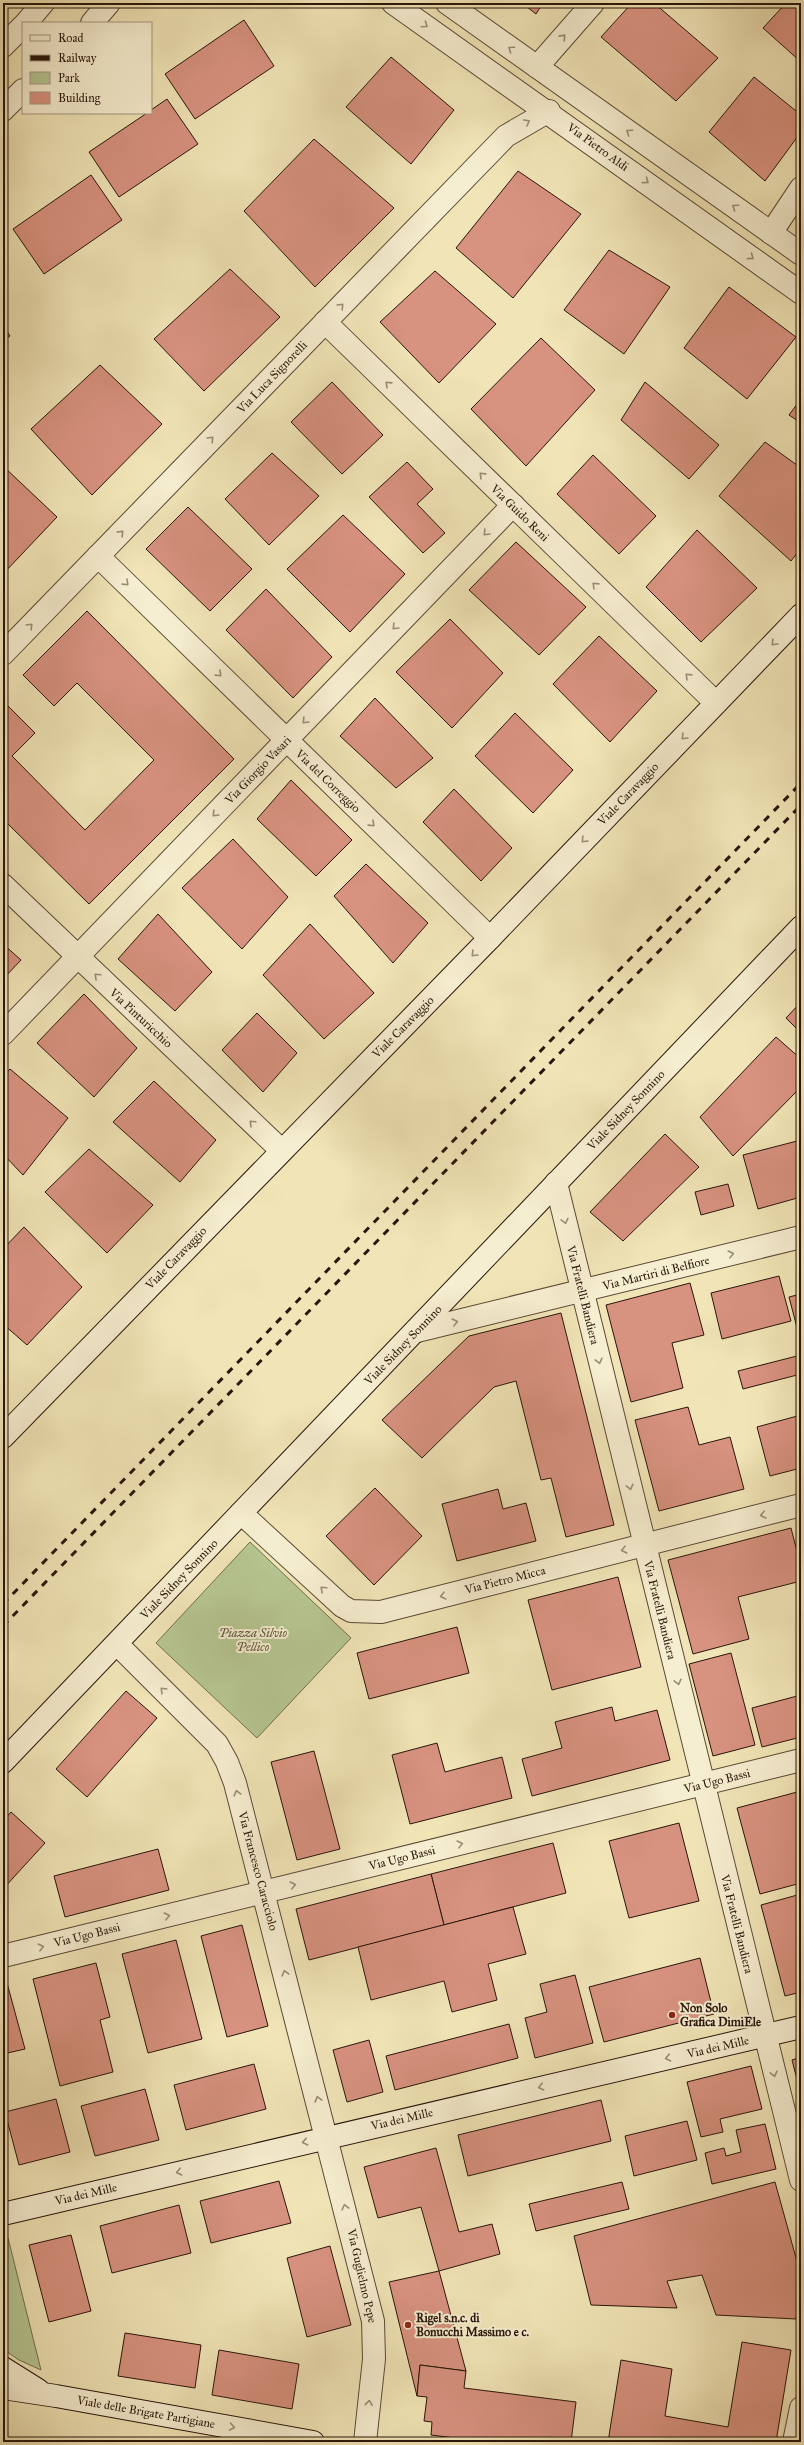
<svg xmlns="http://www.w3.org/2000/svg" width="804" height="2445" font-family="'IM FELL Great Primer',serif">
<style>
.green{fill:#b6c692;stroke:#706e4e}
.building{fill:#d89280;stroke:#29150a}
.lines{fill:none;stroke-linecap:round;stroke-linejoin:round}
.street-casing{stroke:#5b4935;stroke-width:24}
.secondary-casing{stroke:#29150a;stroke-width:24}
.street{stroke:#f6eed0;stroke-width:22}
.secondary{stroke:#f6eed0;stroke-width:22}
.rail{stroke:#29150a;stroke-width:3;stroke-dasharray:7 7;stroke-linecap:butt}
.oneway{stroke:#9a8c77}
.poi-dot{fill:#8f2418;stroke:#f6eed0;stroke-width:1.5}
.labels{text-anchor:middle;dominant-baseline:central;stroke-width:4;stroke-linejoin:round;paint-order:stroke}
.street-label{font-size:12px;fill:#29150a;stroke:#f6eed0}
.park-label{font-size:12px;font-style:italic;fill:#5a533a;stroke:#f6eed0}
.poi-label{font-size:12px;font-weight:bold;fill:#29150a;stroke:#f6eed0;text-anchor:start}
</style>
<rect width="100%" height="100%" fill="#f1e5b7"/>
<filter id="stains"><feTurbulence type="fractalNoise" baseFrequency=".005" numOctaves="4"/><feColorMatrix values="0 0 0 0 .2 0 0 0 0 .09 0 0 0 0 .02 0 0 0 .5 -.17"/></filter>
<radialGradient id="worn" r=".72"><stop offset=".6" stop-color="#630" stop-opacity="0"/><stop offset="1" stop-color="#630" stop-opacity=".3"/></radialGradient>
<!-- green -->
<g class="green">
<polygon points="250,1542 351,1638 257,1738 156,1643"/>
<polygon points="8,2238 41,2370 19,2360 3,2349 3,2239"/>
</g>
<!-- building -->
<g class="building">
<polygon points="522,3 543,3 536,14"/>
<polygon points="632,3 654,3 718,58 676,101 601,37"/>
<polygon points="786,3 801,3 801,62 763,28"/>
<polygon points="244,20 274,66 195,119 165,74"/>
<polygon points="391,57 454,110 411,164 346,107"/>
<polygon points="754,77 801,115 801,132 765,181 709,132"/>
<polygon points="167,99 198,144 119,197 89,152 147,113 151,113 151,110"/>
<polygon points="314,139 394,208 315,287 244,211"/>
<polygon points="518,171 581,214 513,298 456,248"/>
<polygon points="91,175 122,220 44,274 13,229"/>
<polygon points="609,250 670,287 624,354 564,310"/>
<polygon points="230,269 280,317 204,391 154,339"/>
<polygon points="435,271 496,324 439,383 380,322"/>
<polygon points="729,287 796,337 747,399 684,348"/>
<polygon points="3,325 10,336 3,341"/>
<polygon points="541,338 595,390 526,466 471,409"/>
<polygon points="100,365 162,424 92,495 31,429"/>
<polygon points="332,382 383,435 342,474 291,422"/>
<polygon points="645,382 719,445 689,479 621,420"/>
<polygon points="801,399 801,423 789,415"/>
<polygon points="765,442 801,468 801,548 791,561 719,496"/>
<polygon points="272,453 319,496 269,545 225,499"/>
<polygon points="593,455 656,516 619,554 557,494"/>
<polygon points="407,462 433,489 417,504 445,533 423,553 369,497"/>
<polygon points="3,466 57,517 3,574"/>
<polygon points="188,507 252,569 210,611 146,549"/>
<polygon points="343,515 405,574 350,632 287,569"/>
<polygon points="697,530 757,588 701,642 646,587"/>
<polygon points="516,542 586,607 539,655 469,590"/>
<polygon points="266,589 332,657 293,698 226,630"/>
<polygon points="87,611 234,759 89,904 3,819 3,701 35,733 12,756 85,830 154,760 77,683 54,706 23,675"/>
<polygon points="450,619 503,673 452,728 396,672"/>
<polygon points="599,636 657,691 610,742 553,684"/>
<polygon points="375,698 433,758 396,788 340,736"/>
<polygon points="515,713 573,770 533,813 475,756"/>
<polygon points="291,780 352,840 316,876 257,819"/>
<polygon points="454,789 512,848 481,881 423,822"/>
<polygon points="233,839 288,897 242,949 182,888"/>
<polygon points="366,864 428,923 393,963 334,896"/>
<polygon points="158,914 212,972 175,1011 118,959"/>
<polygon points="310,924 374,993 324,1039 263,975"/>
<polygon points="3,944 21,960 3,979"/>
<polygon points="84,994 137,1048 94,1097 37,1043"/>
<polygon points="801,1002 801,1033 786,1018"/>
<polygon points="257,1013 297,1053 263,1092 222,1050"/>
<polygon points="776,1037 801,1059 801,1087 733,1156 700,1117"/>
<polygon points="10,1069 68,1118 23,1175 3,1154 3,1076"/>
<polygon points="154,1081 216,1140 180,1182 113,1122"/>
<polygon points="665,1134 699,1167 623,1241 590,1212"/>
<polygon points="801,1140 801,1197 758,1209 743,1155"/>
<polygon points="89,1149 153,1205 107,1253 45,1192"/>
<polygon points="728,1184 734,1206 701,1215 695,1192"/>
<polygon points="24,1227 82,1287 27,1345 3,1324 3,1249"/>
<polygon points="779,1276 791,1321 722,1339 711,1293"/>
<polygon points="690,1283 704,1335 672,1343 683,1388 631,1402 606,1305"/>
<polygon points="801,1294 801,1343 789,1297"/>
<polygon points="561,1313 614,1525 566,1537 551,1478 541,1480 516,1381 494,1387 422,1458 382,1420 469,1336"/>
<polygon points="801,1355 801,1374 743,1389 738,1371"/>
<polygon points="688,1407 699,1445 730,1437 744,1489 659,1511 635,1420"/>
<polygon points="801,1415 801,1468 770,1476 757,1427"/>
<polygon points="375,1488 422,1536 374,1585 326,1536"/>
<polygon points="498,1489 503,1509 526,1503 536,1541 457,1561 442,1504"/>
<polygon points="791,1528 801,1567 801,1581 738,1597 749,1639 693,1654 668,1560"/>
<polygon points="618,1577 641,1667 552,1690 528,1600"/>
<polygon points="457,1627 469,1673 369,1699 357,1653"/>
<polygon points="731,1653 755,1745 713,1756 689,1664"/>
<polygon points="126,1691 157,1718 87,1797 56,1769"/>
<polygon points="801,1695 801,1737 762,1747 752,1708"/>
<polygon points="612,1707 615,1721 657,1710 670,1760 532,1796 522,1759 562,1748 555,1722"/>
<polygon points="437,1743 445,1772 502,1757 512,1798 410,1824 392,1755"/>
<polygon points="314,1751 340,1849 297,1860 271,1762"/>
<polygon points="801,1791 801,1883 760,1894 737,1808"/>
<polygon points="11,1812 45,1843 3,1889 3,1821"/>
<polygon points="679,1823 699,1901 629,1918 609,1841"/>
<polygon points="553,1843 566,1893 444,1925 431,1874"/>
<polygon points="158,1849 169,1890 65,1917 54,1876"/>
<polygon points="431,1874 444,1925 309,1960 296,1909"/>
<polygon points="801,1894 801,1992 785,1996 761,1905"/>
<polygon points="513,1907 526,1954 488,1964 497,2000 452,2012 444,1981 371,2000 358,1947"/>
<polygon points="242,1925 268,2026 227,2037 201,1936"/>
<polygon points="176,1940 202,2039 148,2053 122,1954"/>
<polygon points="700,1958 714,2014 604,2042 589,1987"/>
<polygon points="96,1963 110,2017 100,2020 113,2072 60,2086 33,1979"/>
<polygon points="575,1975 593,2043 535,2058 525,2018 547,2012 540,1984"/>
<polygon points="7,1983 25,2049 3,2054 3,1984"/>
<polygon points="509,2024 518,2058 395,2090 386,2056"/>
<polygon points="369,2040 383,2092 347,2102 333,2050"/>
<polygon points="801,2057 801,2095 792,2060"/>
<polygon points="254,2064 266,2109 186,2130 174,2085"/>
<polygon points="751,2066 762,2109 720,2119 723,2132 701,2137 687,2082"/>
<polygon points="145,2089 159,2140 95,2156 81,2106"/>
<polygon points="56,2099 70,2152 19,2165 5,2112"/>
<polygon points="601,2100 611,2141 468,2176 458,2135"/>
<polygon points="687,2121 697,2160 634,2176 625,2136"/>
<polygon points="765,2124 776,2169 712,2184 705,2153 724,2148 726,2156 741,2152 736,2130"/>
<polygon points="436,2148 459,2232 492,2224 500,2254 439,2271 421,2207 378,2218 364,2167"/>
<polygon points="279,2181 291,2223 211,2243 200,2201"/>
<polygon points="622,2182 629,2209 536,2231 529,2204"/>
<polygon points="775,2182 801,2276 796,2319 716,2315 702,2275 667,2281 677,2308 591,2305 574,2236"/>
<polygon points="179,2205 191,2253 112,2273 100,2226"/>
<polygon points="71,2235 91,2311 49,2322 29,2245"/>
<polygon points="330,2246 351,2325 307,2337 287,2258"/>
<polygon points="439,2271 466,2371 420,2365 417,2396 389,2282"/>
<polygon points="125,2333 201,2345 195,2388 118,2376"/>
<polygon points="742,2342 791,2350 776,2442 608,2442 621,2360 672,2369 665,2416 728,2427"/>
<polygon points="219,2350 299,2364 292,2409 212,2395"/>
<polygon points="420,2365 466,2371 464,2388 576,2402 571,2442 487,2442 431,2435 432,2422 424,2421 427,2397 417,2396"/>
</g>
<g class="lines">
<defs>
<g id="street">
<polyline points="393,3 801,293"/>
<polyline points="447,3 801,254"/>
<polyline points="26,23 43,3"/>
<polyline points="92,23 109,3"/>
<polyline points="3,46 23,26"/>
<polyline points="537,67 593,3"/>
<polyline points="3,110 23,90"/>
<polyline points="771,233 801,188"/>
<polyline points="325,322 716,703"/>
<polyline points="98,556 490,938"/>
<polyline points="3,654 506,136 549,111"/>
<polyline points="3,885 281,1150"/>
<polyline points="3,1034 513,505"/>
<polyline points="556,1183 801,2180"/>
<polyline points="417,1331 801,1237"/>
<polyline points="241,1513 342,1606 351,1611 381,1612 801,1505"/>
<polyline points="117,1644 217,1744 227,1762 235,1783 373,2321 374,2359 365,2442"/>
<polyline points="3,1956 801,1760"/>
<polyline points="794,2442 801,2408"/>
</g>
<g id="secondary">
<polyline points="3,1437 490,938 801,615"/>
<polyline points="3,1762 801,927"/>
<polyline points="3,2214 801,2027"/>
<polyline points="3,2368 38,2390"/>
<polyline points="3,2388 56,2396 313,2442"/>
</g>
</defs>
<!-- street casing -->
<use href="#street" class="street-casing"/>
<!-- secondary casing -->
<use href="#secondary" class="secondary-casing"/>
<!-- street -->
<use href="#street" class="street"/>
<!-- secondary -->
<use href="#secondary" class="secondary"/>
<!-- rail -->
<g class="rail">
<polyline points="3,1604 801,783"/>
<polyline points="3,1626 801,805"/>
</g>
</g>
<!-- one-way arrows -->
<defs><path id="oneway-chevron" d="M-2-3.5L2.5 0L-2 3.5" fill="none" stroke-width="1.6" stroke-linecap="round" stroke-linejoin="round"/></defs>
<g class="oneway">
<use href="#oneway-chevron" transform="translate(425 25) rotate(35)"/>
<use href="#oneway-chevron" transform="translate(563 37) rotate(-48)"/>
<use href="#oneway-chevron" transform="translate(511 49) rotate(-145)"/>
<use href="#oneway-chevron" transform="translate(527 122) rotate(-30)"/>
<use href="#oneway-chevron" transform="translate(629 132) rotate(-145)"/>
<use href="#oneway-chevron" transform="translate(646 181) rotate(36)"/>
<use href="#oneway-chevron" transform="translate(735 207) rotate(-145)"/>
<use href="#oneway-chevron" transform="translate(751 257) rotate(36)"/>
<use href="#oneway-chevron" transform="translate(341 306) rotate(-46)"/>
<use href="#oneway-chevron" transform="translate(388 384) rotate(-136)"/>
<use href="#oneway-chevron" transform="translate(211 439) rotate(-46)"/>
<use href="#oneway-chevron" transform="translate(482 475) rotate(-136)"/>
<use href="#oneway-chevron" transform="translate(121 533) rotate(-46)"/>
<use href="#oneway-chevron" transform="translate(486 533) rotate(134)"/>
<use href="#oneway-chevron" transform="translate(126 583) rotate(44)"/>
<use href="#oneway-chevron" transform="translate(595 585) rotate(-136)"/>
<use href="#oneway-chevron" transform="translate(30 626) rotate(-46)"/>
<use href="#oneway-chevron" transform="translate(395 627) rotate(134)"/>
<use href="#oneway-chevron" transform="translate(774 643) rotate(134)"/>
<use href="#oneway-chevron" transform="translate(219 674) rotate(44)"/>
<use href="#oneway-chevron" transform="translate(688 676) rotate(-136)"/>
<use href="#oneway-chevron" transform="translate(305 721) rotate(134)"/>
<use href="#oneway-chevron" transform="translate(684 737) rotate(134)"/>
<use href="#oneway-chevron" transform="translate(215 814) rotate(134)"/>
<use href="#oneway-chevron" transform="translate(372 824) rotate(44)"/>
<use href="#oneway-chevron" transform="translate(584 840) rotate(134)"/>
<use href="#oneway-chevron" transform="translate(474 954) rotate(135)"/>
<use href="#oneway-chevron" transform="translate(97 976) rotate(-137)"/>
<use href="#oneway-chevron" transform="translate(252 1123) rotate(-137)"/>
<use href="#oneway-chevron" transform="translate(565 1221) rotate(76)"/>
<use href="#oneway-chevron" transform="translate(731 1254) rotate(-14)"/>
<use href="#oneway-chevron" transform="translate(455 1322) rotate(-14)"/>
<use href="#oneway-chevron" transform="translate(599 1361) rotate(76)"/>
<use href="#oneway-chevron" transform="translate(630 1487) rotate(76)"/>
<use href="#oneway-chevron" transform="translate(763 1515) rotate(166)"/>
<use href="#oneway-chevron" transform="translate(624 1550) rotate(166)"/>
<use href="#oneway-chevron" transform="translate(323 1589) rotate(-137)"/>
<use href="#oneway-chevron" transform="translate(443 1596) rotate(166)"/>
<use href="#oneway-chevron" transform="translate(678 1682) rotate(76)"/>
<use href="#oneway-chevron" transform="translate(163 1690) rotate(-135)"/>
<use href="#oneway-chevron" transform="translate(237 1793) rotate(-105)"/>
<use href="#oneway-chevron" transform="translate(460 1844) rotate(-14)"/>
<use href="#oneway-chevron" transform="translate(293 1885) rotate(-14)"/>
<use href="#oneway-chevron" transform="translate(167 1916) rotate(-14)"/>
<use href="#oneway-chevron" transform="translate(41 1947) rotate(-14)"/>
<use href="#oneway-chevron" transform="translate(285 1973) rotate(-105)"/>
<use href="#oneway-chevron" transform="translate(668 2058) rotate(167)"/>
<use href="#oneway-chevron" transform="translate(774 2074) rotate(76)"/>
<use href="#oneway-chevron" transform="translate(541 2087) rotate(167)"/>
<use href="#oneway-chevron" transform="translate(318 2099) rotate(-105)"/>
<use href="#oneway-chevron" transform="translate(305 2142) rotate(167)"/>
<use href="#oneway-chevron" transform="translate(179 2172) rotate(167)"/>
<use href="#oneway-chevron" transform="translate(345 2207) rotate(-104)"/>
<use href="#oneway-chevron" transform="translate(369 2403) rotate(-84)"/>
<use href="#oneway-chevron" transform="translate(232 2427) rotate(10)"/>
</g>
<!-- markers -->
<g class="poi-dot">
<circle cx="672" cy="2015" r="4"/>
<circle cx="408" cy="2325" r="4"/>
</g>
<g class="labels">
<!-- street labels -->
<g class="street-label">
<text transform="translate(598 147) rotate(36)">Via Pietro Aldi</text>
<text transform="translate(272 377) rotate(-46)">Via Luca Signorelli</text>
<text transform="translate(520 513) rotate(44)">Via Guido Reni</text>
<text transform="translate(258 770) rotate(-46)">Via Giorgio Vasari</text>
<text transform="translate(328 781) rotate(44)">Via del Correggio</text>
<text transform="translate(628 794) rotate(-46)">Viale Caravaggio</text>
<text transform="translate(141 1018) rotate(43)">Via Pinturicchio</text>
<text transform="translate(403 1027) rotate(-45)">Viale Caravaggio</text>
<text transform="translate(626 1110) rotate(-46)">Viale Sidney Sonnino</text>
<text transform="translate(176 1258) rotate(-46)">Viale Caravaggio</text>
<text transform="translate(656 1273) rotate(-14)">Via Martiri di Belfiore</text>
<text transform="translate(583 1295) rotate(76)">Via Fratelli Bandiera</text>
<text transform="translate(403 1345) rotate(-46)">Viale Sidney Sonnino</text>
<text transform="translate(179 1579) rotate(-46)">Viale Sidney Sonnino</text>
<text transform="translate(505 1580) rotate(-14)">Via Pietro Micca</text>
<text transform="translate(660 1610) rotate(76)">Via Fratelli Bandiera</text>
<text transform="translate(717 1781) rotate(-14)">Via Ugo Bassi</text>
<text transform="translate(402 1858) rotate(-14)">Via Ugo Bassi</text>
<text transform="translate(258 1871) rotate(75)">Via Francesco Caracciolo</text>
<text transform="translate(737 1924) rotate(76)">Via Fratelli Bandiera</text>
<text transform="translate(87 1935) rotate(-14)">Via Ugo Bassi</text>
<text transform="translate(718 2047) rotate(-13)">Via dei Mille</text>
<text transform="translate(402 2119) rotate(-13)">Via dei Mille</text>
<text transform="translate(86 2194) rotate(-13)">Via dei Mille</text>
<text transform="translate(362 2276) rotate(77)">Via Guglielmo Pepe</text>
<text transform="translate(146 2412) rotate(10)">Viale delle Brigate Partigiane</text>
</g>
<!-- park labels -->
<g class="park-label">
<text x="253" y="1633">Piazza Silvio<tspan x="253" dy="14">Pellico</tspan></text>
</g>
<!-- poi labels -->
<g class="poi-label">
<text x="680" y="2008">Non Solo<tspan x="680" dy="14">Grafica DimiEle</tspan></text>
<text x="416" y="2318">Rigel s.n.c. di<tspan x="416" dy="14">Bonucchi Massimo e c.</tspan></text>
</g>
</g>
<!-- margin -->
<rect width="804" height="2445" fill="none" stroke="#f1e5b7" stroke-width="16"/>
<rect x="4" y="4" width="796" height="2437" fill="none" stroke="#29150a" stroke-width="2"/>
<rect x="8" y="8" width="788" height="2429" fill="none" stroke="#29150a"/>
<!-- legend -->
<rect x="22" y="22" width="130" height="92" fill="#f6eed0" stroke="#a49781"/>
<rect x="30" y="35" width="20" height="6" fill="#f6eed0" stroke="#a49781"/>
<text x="58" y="42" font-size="12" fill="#29150a">Road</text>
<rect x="30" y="55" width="20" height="6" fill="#29150a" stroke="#a49781"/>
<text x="58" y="62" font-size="12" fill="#29150a">Railway</text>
<rect x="30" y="72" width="20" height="12" fill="#b6c692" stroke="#a49781"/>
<text x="58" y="82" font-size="12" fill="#29150a">Park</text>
<rect x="30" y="92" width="20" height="12" fill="#d89280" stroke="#a49781"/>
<text x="58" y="102" font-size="12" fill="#29150a">Building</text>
<rect width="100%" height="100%" filter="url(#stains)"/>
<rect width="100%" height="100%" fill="url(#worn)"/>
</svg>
